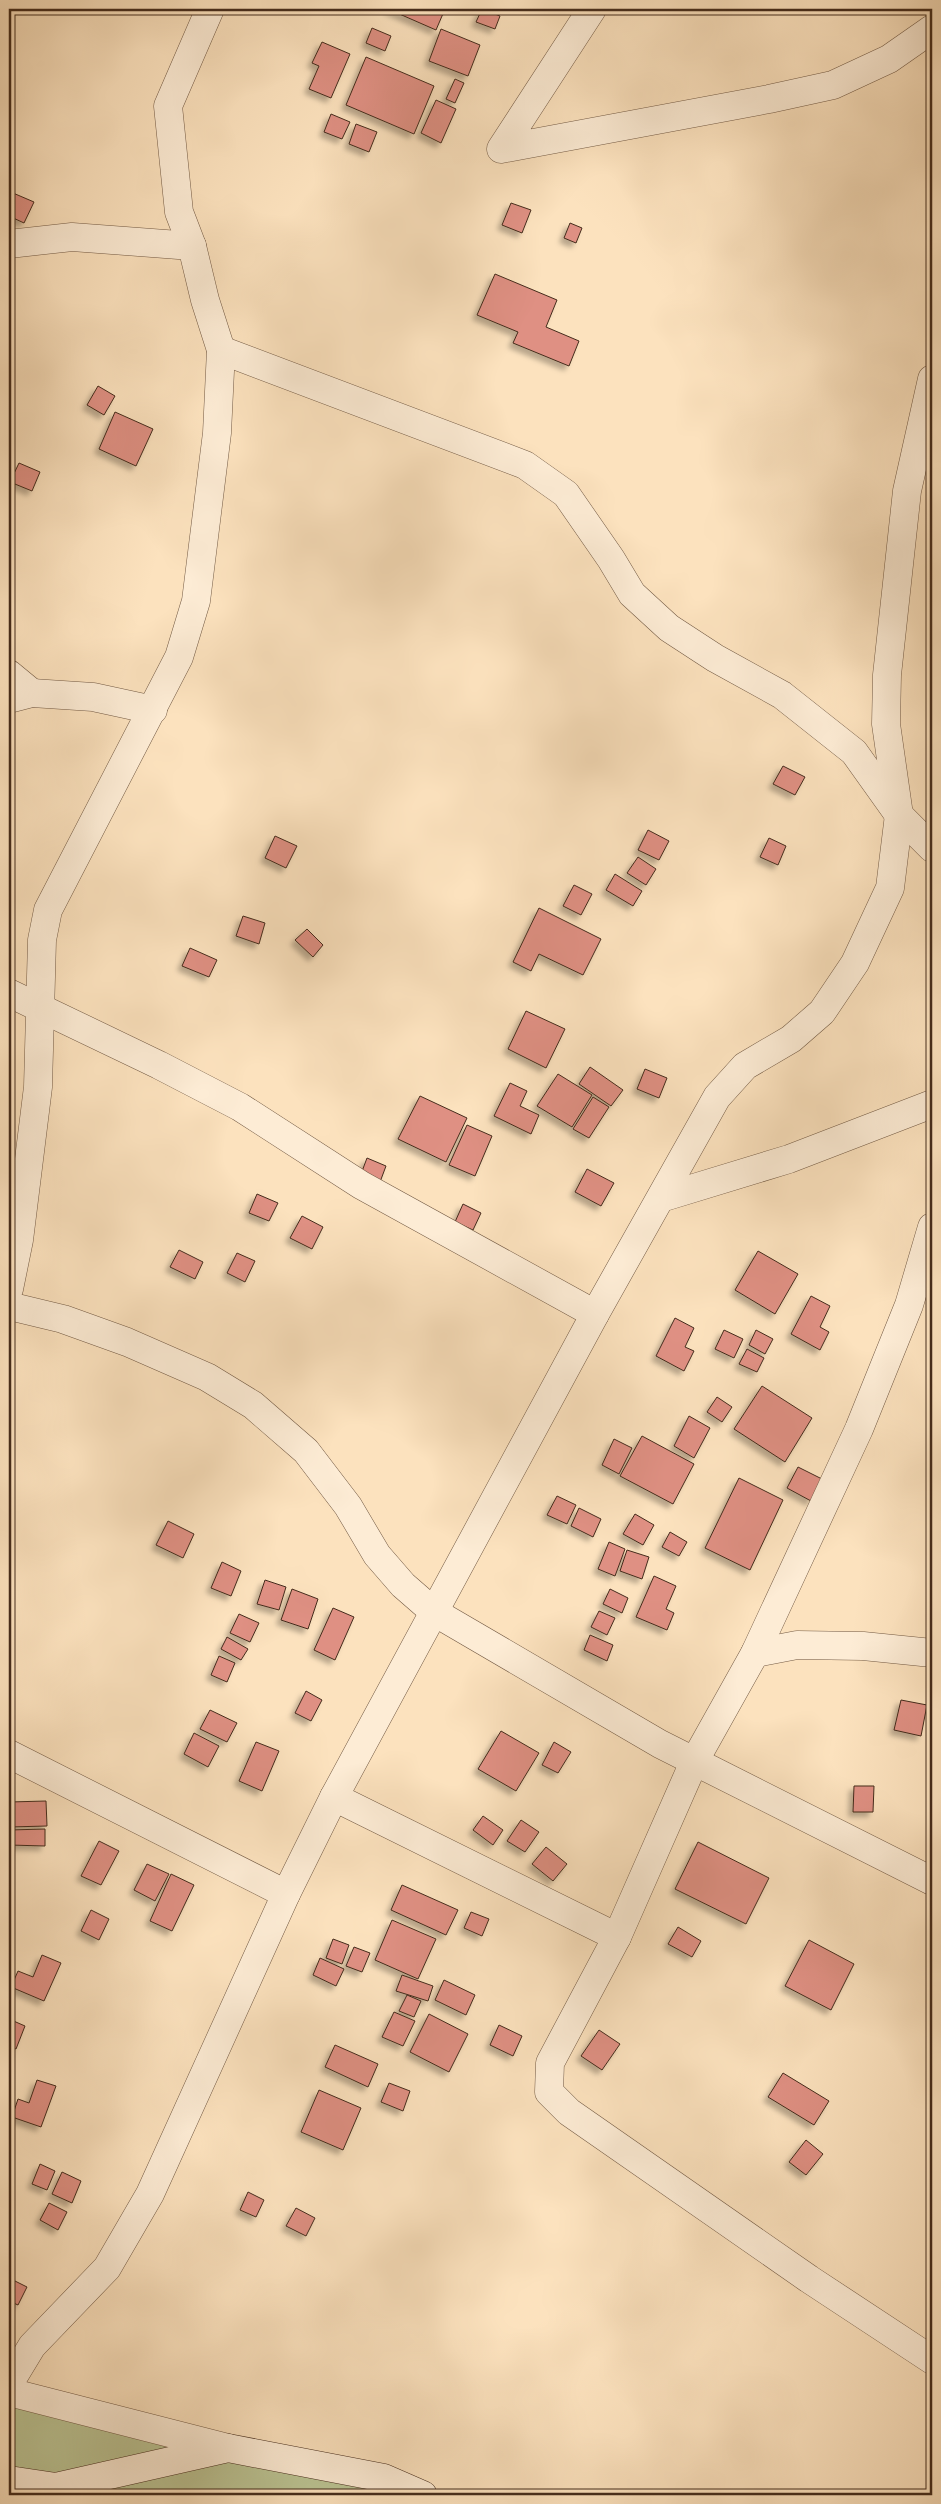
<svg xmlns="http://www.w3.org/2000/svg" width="941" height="2504" font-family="'Libre Caslon Text',serif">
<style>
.green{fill:#bbc494;stroke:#807858}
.building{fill:#df9083;stroke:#452c1c;filter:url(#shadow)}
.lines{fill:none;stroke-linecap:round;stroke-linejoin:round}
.street-casing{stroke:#735a44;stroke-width:29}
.secondary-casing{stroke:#452c1c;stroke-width:29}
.street{stroke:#fdecd5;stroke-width:28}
.secondary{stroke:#fdecd5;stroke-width:28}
</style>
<defs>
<filter id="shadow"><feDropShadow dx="-4.5" dy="4.5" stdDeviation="2.5" flood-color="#0004"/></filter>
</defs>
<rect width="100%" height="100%" fill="#fce2be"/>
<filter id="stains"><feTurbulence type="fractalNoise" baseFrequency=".004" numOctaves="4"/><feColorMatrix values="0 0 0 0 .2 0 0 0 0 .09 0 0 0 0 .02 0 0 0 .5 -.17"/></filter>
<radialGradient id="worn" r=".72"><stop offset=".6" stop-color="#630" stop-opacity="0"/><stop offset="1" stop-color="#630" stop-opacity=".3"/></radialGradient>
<!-- green -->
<g class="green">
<polygon points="9,2401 200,2448 57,2479 9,2473"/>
<polygon points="230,2460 377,2487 394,2495 52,2495"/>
</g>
<!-- building -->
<g class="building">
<polygon points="388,9 445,9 436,30"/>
<polygon points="482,9 500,16 495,29 476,22"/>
<polygon points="372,28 391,36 385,51 366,43"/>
<polygon points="441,29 480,45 468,76 429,61"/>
<polygon points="322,42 350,54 331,98 309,89 319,66 312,63"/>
<polygon points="366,57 434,86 414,134 346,105"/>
<polygon points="455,79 464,83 455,103 446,99"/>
<polygon points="436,100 456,109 441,143 421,133"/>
<polygon points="331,114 350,122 342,139 324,132"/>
<polygon points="356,124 377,132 369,152 349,144"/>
<polygon points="13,193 34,202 24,223 9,216 9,202"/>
<polygon points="511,203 531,210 522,233 502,225"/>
<polygon points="570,223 582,228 576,243 564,238"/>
<polygon points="495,274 557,300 546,327 579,341 569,366 513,343 518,332 477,315"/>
<polygon points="98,386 115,396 104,415 87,405"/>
<polygon points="115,412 153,429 136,466 99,449"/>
<polygon points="19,463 40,472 32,491 10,482"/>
<polygon points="783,766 805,777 795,795 773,784"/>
<polygon points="648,830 669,841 659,860 638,850"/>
<polygon points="275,836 297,846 286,868 265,858"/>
<polygon points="769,838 786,846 778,865 760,857"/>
<polygon points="638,857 656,869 646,885 627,873"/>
<polygon points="615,874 642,891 633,906 606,890"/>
<polygon points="574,885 592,894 581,915 563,906"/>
<polygon points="539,908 601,939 583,975 539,954 531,971 513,962"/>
<polygon points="243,916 265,923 259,944 236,936"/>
<polygon points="307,929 323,945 313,957 295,940"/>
<polygon points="190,948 217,960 209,977 182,966"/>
<polygon points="526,1011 565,1029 546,1068 508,1049"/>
<polygon points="590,1067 623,1090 611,1106 579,1084"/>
<polygon points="645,1069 667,1078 659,1098 637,1089"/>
<polygon points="558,1074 592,1095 572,1127 537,1106"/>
<polygon points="510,1083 527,1091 520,1106 539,1115 531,1134 494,1116"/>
<polygon points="420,1096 467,1118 446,1162 398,1139"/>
<polygon points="593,1097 609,1107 589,1138 573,1129"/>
<polygon points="467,1125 492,1136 475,1176 449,1165"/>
<polygon points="367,1158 386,1166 380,1182 361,1174"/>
<polygon points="587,1169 614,1183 601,1206 575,1192"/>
<polygon points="257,1194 278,1203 269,1221 249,1213"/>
<polygon points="463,1204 481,1213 473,1230 455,1222"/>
<polygon points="302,1216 323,1227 312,1249 290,1238"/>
<polygon points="179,1250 203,1262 195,1279 170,1267"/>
<polygon points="758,1251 798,1274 775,1314 735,1290"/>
<polygon points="237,1253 255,1261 245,1282 227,1273"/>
<polygon points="811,1296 830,1306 820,1327 829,1332 820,1350 791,1334"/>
<polygon points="675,1318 694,1328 685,1347 694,1351 684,1371 656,1356"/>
<polygon points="724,1330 743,1339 734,1358 715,1349"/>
<polygon points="756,1330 773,1339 765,1354 749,1345"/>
<polygon points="747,1349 764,1358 757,1372 739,1364"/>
<polygon points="762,1386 812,1418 785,1462 734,1429"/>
<polygon points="717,1397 732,1407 722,1422 707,1412"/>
<polygon points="689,1416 710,1428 694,1458 674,1446"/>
<polygon points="642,1436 694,1464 673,1504 620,1476"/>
<polygon points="614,1439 632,1448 619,1474 602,1465"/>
<polygon points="798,1467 822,1479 811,1501 787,1488"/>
<polygon points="739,1478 783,1500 750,1570 705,1548"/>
<polygon points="557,1496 576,1505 567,1524 547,1515"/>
<polygon points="579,1508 601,1519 593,1537 571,1526"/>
<polygon points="635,1514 654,1525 643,1545 623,1534"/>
<polygon points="168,1521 194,1534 183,1558 156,1545"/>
<polygon points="670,1532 687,1542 679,1556 662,1547"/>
<polygon points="609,1542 625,1549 615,1576 598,1569"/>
<polygon points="627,1550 649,1557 642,1579 620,1571"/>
<polygon points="222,1562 241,1571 231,1596 211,1588"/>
<polygon points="654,1576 676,1586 666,1609 674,1613 667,1630 636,1617"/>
<polygon points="265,1580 286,1587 279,1610 257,1604"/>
<polygon points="292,1589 318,1599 308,1629 281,1620"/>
<polygon points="610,1589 628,1598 622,1613 603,1604"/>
<polygon points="333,1608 354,1617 335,1660 314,1650"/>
<polygon points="599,1611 615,1618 607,1635 591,1627"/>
<polygon points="239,1614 259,1623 250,1642 230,1633"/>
<polygon points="590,1635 613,1645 607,1661 584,1650"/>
<polygon points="227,1637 248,1649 241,1660 221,1649"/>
<polygon points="219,1656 235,1663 227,1682 211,1675"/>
<polygon points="306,1691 322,1700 311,1721 295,1713"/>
<polygon points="901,1700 927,1705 921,1736 894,1730"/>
<polygon points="210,1710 237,1723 227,1742 200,1729"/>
<polygon points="501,1731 539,1753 516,1791 478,1769"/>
<polygon points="194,1733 219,1746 208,1767 184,1754"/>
<polygon points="256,1742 279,1751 262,1791 239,1781"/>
<polygon points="554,1742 571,1752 558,1773 542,1765"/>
<polygon points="854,1786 874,1786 873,1812 853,1812"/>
<polygon points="46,1801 47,1826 9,1827 9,1802"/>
<polygon points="483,1816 503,1830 493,1845 473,1830"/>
<polygon points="521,1820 539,1832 525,1852 507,1841"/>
<polygon points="45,1829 45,1846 9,1845 9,1830"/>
<polygon points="99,1841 119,1851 101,1885 81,1876"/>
<polygon points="698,1842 769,1878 746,1924 675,1889"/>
<polygon points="546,1847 567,1864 553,1881 532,1864"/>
<polygon points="147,1864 169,1874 155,1901 134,1890"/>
<polygon points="171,1874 194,1885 172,1931 150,1921"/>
<polygon points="402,1885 458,1910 446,1935 391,1910"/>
<polygon points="91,1910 109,1919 99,1940 81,1931"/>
<polygon points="471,1912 489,1919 482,1936 464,1928"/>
<polygon points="392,1920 436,1939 418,1979 375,1960"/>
<polygon points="678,1927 701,1941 692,1957 668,1944"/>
<polygon points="333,1939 349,1945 342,1964 326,1958"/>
<polygon points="809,1940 854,1964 831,2010 785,1986"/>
<polygon points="354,1947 370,1953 362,1972 346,1966"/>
<polygon points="42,1955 61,1963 44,2001 11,1987 18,1971 33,1977"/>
<polygon points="320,1958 344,1969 336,1986 313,1975"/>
<polygon points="402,1975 433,1986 428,2001 396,1991"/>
<polygon points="444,1980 475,1995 466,2015 435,2000"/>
<polygon points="407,1995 421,2001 414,2017 399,2011"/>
<polygon points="394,2012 415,2021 403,2046 382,2037"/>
<polygon points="429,2014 468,2034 449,2072 410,2052"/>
<polygon points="9,2019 25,2026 16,2049 9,2046"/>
<polygon points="499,2025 522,2036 513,2056 490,2045"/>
<polygon points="599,2030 620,2044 602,2070 581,2056"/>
<polygon points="335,2045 378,2064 368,2087 325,2067"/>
<polygon points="783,2073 829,2101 814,2125 768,2097"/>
<polygon points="37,2080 56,2086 41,2127 12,2117 18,2099 29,2103"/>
<polygon points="389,2083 410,2091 403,2111 381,2102"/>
<polygon points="319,2090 361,2108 343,2150 301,2132"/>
<polygon points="806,2140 823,2154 806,2175 789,2162"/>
<polygon points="40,2164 55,2171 47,2190 32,2184"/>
<polygon points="62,2172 81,2181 72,2203 52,2194"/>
<polygon points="248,2192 264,2200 256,2217 240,2210"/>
<polygon points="49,2203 67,2212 58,2230 40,2220"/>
<polygon points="296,2208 315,2218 306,2236 286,2226"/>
<polygon points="9,2278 27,2287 18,2305 9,2301"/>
</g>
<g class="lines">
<defs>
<g id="street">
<polyline points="592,9 501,149 769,99 833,85 889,59 932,29"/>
<polyline points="9,244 72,237 192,246"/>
<polyline points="221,350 525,465 566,494 611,559 632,594 669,628 715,658 782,695 854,752 899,815 932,848"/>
<polyline points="9,674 32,693"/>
<polyline points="9,699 32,693 93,697 153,710"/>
<polyline points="9,993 159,1065 240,1107 361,1185 595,1314"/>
<polyline points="661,1198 789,1159 932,1104"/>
<polyline points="932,1227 909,1305 859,1429 755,1653 694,1762 617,1937 550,2063 549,2092 569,2112 809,2279 932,2360"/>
<polyline points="9,1289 19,1240 38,1087 42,940 48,910 179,657 196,601 217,433 221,350 205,300 192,246 179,212 168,106 210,9"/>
<polyline points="9,1306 63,1319 127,1342 207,1377 253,1405 306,1451 348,1506 377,1555 403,1585 434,1612 660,1744 932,1881"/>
<polyline points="755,1653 797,1645 863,1646 932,1653"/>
<polyline points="9,1754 286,1894"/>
<polyline points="334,1797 617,1937"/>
<polyline points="9,2384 32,2346 107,2268 150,2194 286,1894 334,1797 595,1314 717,1097 745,1066 791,1039 822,1012 855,963 890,888 899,815 886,724 887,675 907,491 932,379"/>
<polyline points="9,2392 228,2448"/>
</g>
<polyline id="secondary" points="9,2480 56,2487 228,2448 384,2478 423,2495"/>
</defs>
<!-- street casing -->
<use href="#street" class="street-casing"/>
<!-- secondary casing -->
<use href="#secondary" class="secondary-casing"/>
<!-- street -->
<use href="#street" class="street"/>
<!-- secondary -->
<use href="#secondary" class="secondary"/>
</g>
<!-- margin -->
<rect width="941" height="2504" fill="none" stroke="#fce2be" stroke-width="30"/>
<rect x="10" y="10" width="921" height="2484" fill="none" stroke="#452c1c" stroke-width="2.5"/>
<rect x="15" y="15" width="911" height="2474" fill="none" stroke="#452c1c"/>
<rect width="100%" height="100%" filter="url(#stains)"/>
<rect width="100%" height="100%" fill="url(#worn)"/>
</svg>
